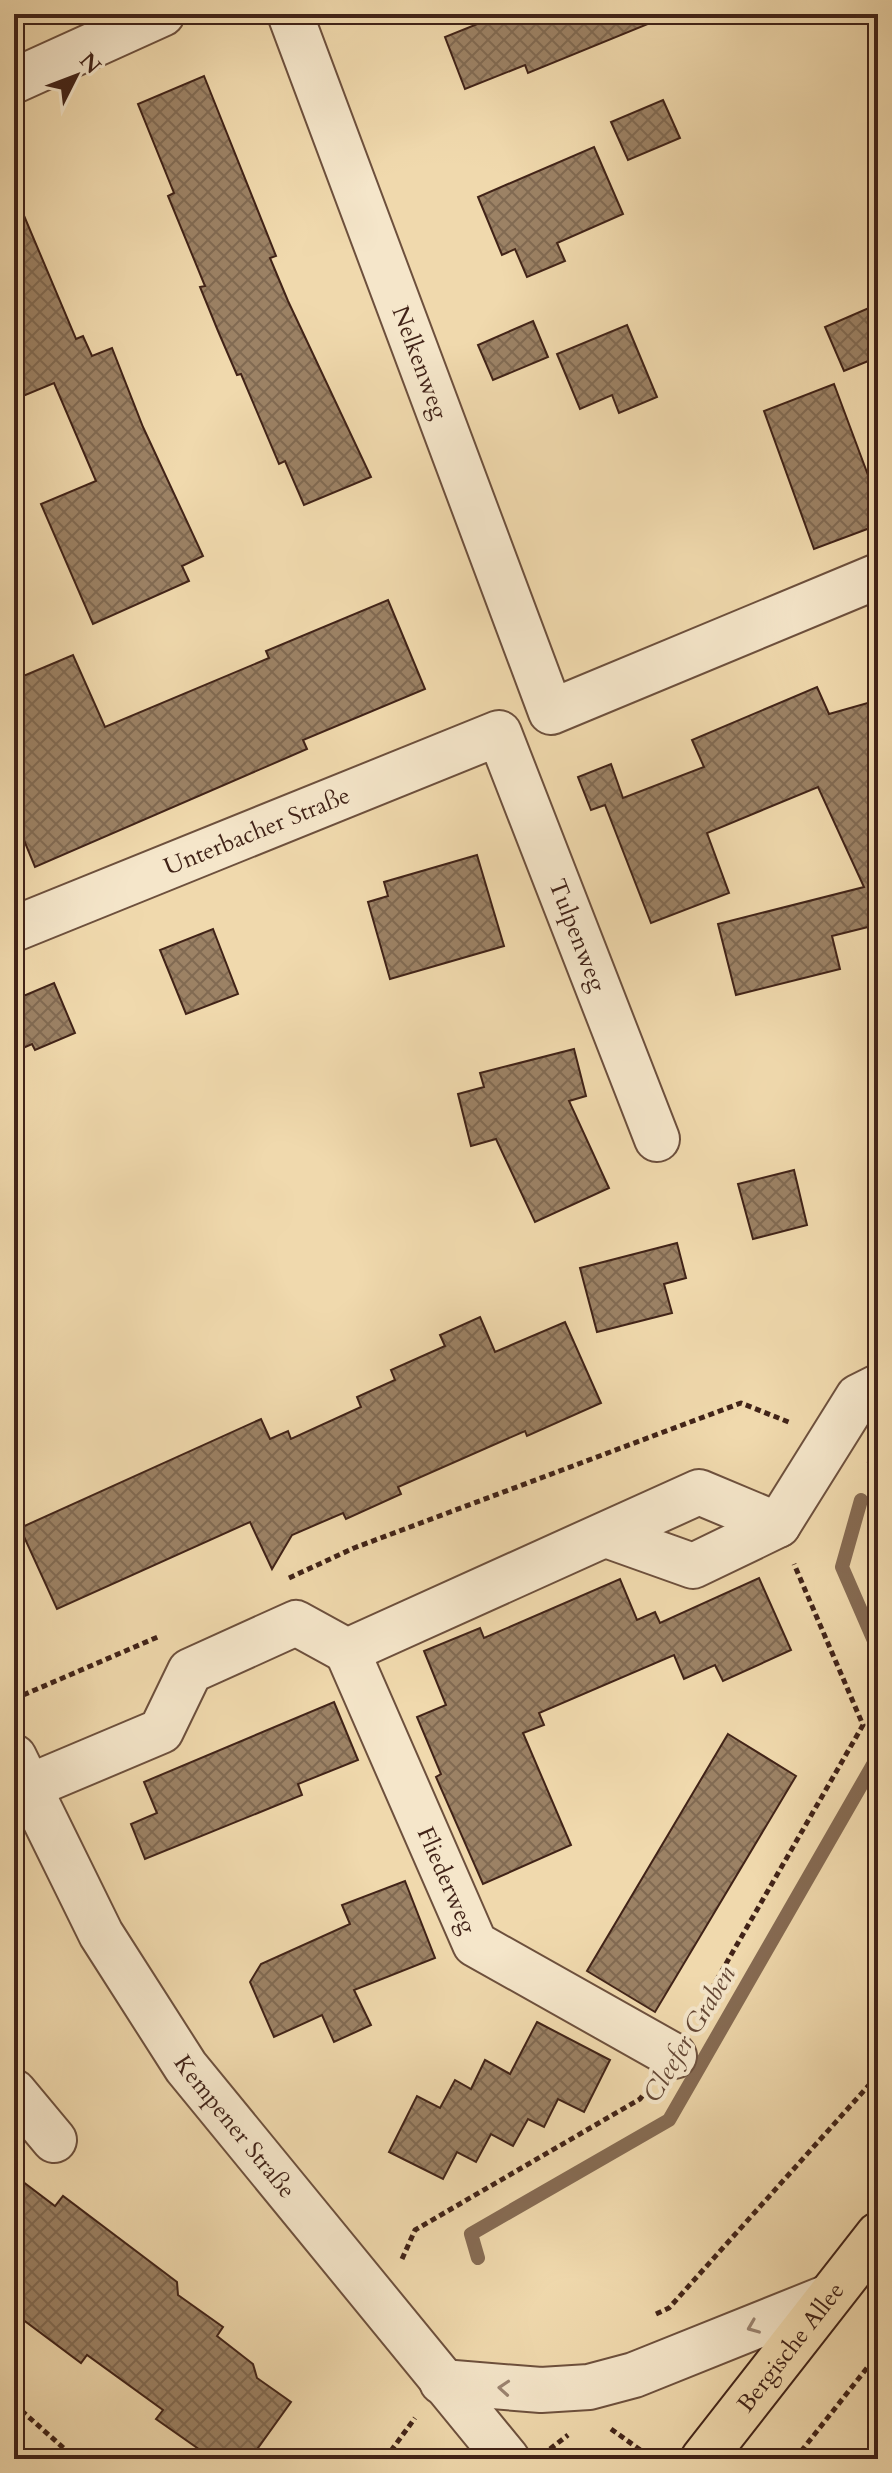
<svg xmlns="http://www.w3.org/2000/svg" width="892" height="2473" font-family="Cardo,serif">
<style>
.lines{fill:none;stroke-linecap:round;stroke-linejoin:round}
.stream{stroke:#866b53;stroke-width:14}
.building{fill:url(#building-cross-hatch);stroke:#412318;stroke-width:2}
.minor-casing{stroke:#6d503d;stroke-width:48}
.major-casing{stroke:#412318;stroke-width:48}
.path{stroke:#412318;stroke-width:5;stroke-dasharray:6 4;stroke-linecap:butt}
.minor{stroke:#f5e6ca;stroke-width:44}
.major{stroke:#f0d9ad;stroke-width:44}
.oneway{stroke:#9b8471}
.labels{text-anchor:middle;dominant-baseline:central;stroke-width:8;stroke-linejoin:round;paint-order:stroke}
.street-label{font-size:24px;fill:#412318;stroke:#f5e6ca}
.water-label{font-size:26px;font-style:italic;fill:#644735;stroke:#f5e6ca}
</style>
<defs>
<pattern id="building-cross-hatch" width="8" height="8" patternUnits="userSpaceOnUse" patternTransform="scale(2)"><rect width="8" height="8" fill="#9c8265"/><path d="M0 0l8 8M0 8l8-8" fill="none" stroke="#816a52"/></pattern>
</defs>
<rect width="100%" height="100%" fill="#f0d9ad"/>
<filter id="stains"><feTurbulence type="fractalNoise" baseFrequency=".0025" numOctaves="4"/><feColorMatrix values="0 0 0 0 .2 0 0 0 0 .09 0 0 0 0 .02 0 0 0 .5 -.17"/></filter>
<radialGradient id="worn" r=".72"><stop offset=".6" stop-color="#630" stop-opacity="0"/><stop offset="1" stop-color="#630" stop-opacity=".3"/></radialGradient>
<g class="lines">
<!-- stream -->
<g class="stream">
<polyline points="861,1500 842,1567 878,1650"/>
<polyline points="478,2258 471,2234 669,2120 878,1756"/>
</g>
</g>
<!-- building -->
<g class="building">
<polygon points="502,14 669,14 670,15 528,73 525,65 465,89 445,37"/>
<polygon points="204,76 276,256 270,258 288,301 371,477 304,505 285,461 279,464 241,374 237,375 218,331 200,287 205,286 168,196 174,193 138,104"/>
<polygon points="663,100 680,138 628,160 611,122"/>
<polygon points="594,147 623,214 557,243 565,261 527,277 515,249 502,255 478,197"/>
<polygon points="14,192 76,339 83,336 92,356 112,348 143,427 203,556 182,566 189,581 93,624 41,504 96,481 54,383 23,396 14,376"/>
<polygon points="878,304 878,357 844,371 825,327"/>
<polygon points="533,321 548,357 493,380 478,345"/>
<polygon points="627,325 657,397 619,413 612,395 580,409 557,354"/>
<polygon points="834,384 878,502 878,525 814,549 764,411"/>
<polygon points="388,600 425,689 303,740 307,749 35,867 14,816 14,680 73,655 105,727 269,658 266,651"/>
<polygon points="817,687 829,714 878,700 878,917 868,895 876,925 832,936 840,969 736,995 718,924 864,887 818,787 707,833 729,893 651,923 605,805 591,810 578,777 611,764 623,798 704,767 692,740"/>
<polygon points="477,855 504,946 390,979 368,902 388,896 384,882"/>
<polygon points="213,929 238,994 186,1014 160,950"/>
<polygon points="54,983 75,1033 35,1050 32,1044 14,1052 14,1000"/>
<polygon points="574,1049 586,1096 569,1101 609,1188 535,1222 496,1139 471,1146 458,1094 484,1087 480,1073"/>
<polygon points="794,1170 807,1225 753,1239 738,1184"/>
<polygon points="677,1243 686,1278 664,1284 672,1313 597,1332 580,1268"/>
<polygon points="480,1317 495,1352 565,1322 601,1403 527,1436 525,1431 398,1487 401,1494 346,1519 343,1513 292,1535 272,1569 250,1522 57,1609 20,1528 261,1419 270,1439 288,1431 291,1439 361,1407 357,1397 395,1380 391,1370 445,1346 440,1335"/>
<polygon points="759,1578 791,1650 723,1681 715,1665 684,1679 674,1655 539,1713 544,1725 523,1733 571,1845 483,1884 436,1777 441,1774 417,1717 446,1705 424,1651 480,1628 484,1638 620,1579 637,1620 655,1612 660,1623"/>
<polygon points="334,1702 358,1760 298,1784 302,1795 145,1859 131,1824 157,1813 144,1782"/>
<polygon points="728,1734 796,1776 655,2012 587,1971"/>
<polygon points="405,1881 435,1958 354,1990 371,2025 334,2042 322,2015 274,2037 250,1982 261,1964 350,1924 342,1905"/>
<polygon points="537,2022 610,2060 584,2112 558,2099 544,2127 528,2119 513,2146 491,2134 476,2162 457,2152 443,2179 389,2152 417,2096 440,2108 455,2080 471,2089 485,2060 510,2074"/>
<polygon points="14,2175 55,2206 63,2196 177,2282 178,2295 223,2327 217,2336 253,2364 257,2378 291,2402 250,2459 213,2459 156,2419 163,2410 87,2355 81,2363 14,2313"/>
</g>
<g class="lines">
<defs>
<g id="minor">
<path id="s1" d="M290,14L551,712L878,576"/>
<polyline points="14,81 162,14"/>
<path id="s2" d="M14,929L499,733L657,1139"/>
<polyline points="606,1535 693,1566 778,1525 858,1397 878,1387"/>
<path id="s3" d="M347,1651L475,1944L674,2056"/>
<path id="s4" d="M14,1757L101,1934L186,2067L507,2459"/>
<polyline points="14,1793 161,1731 190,1671 296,1623 347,1651 699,1492 778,1525"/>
<polyline points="14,2092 54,2140"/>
<polyline points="442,2382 541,2390 589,2387 634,2375 826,2298"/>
</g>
<g id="major">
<path id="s5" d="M703,2459L878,2235"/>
</g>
</defs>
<!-- minor casing -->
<use href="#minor" class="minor-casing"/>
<!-- major casing -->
<use href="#major" class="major-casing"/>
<!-- path -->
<g class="path">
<polyline points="868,1460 878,1466"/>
<polyline points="289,1578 354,1548 741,1403 791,1423"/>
<polyline points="14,1699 160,1636"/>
<polyline points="696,2016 863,1725 794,1564"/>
<polyline points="402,2259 415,2230 640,2099 646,2091"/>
<polyline points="656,2314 669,2308 878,2075"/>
<polyline points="14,2404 76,2459"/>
<polyline points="611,2429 653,2459"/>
<polyline points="550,2449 568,2435"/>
<polyline points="385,2459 415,2418"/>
<polyline points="795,2459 878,2354"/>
</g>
<!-- minor -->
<use href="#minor" class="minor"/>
<!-- major -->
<use href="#major" class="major"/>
</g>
<!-- one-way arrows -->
<defs><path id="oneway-chevron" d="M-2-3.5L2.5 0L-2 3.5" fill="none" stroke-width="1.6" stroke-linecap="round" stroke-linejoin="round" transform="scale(2)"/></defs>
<g class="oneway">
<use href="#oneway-chevron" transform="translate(753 2327) rotate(158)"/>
<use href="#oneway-chevron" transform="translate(504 2388) rotate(-176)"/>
</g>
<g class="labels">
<!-- street labels -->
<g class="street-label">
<text stroke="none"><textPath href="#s1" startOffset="372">Nelkenweg</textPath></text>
<text stroke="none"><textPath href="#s2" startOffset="262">Unterbacher Straße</textPath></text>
<text stroke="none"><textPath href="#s2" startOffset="740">Tulpenweg</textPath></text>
<text stroke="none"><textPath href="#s3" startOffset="250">Fliederweg</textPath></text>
<text stroke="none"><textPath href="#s4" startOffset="432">Kempener Straße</textPath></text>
<text stroke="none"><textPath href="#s5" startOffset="142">Bergische Allee</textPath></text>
</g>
<!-- water labels -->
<g class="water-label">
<text transform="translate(689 2034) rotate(-59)">Cleefer Graben</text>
</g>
</g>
<!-- margin -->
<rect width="892" height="2473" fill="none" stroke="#f0d9ad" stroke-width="48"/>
<rect x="16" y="16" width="860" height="2441" fill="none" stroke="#412318" stroke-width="4"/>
<rect x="24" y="24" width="844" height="2425" fill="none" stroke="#412318" stroke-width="2"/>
<!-- north arrow -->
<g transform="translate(76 76) rotate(48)" stroke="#f5e6ca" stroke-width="6" paint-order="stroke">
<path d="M0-6L14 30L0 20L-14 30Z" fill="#412318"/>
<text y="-12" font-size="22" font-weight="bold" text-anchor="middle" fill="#412318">N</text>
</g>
<rect width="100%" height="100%" filter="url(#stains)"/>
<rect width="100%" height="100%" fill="url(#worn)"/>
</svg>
